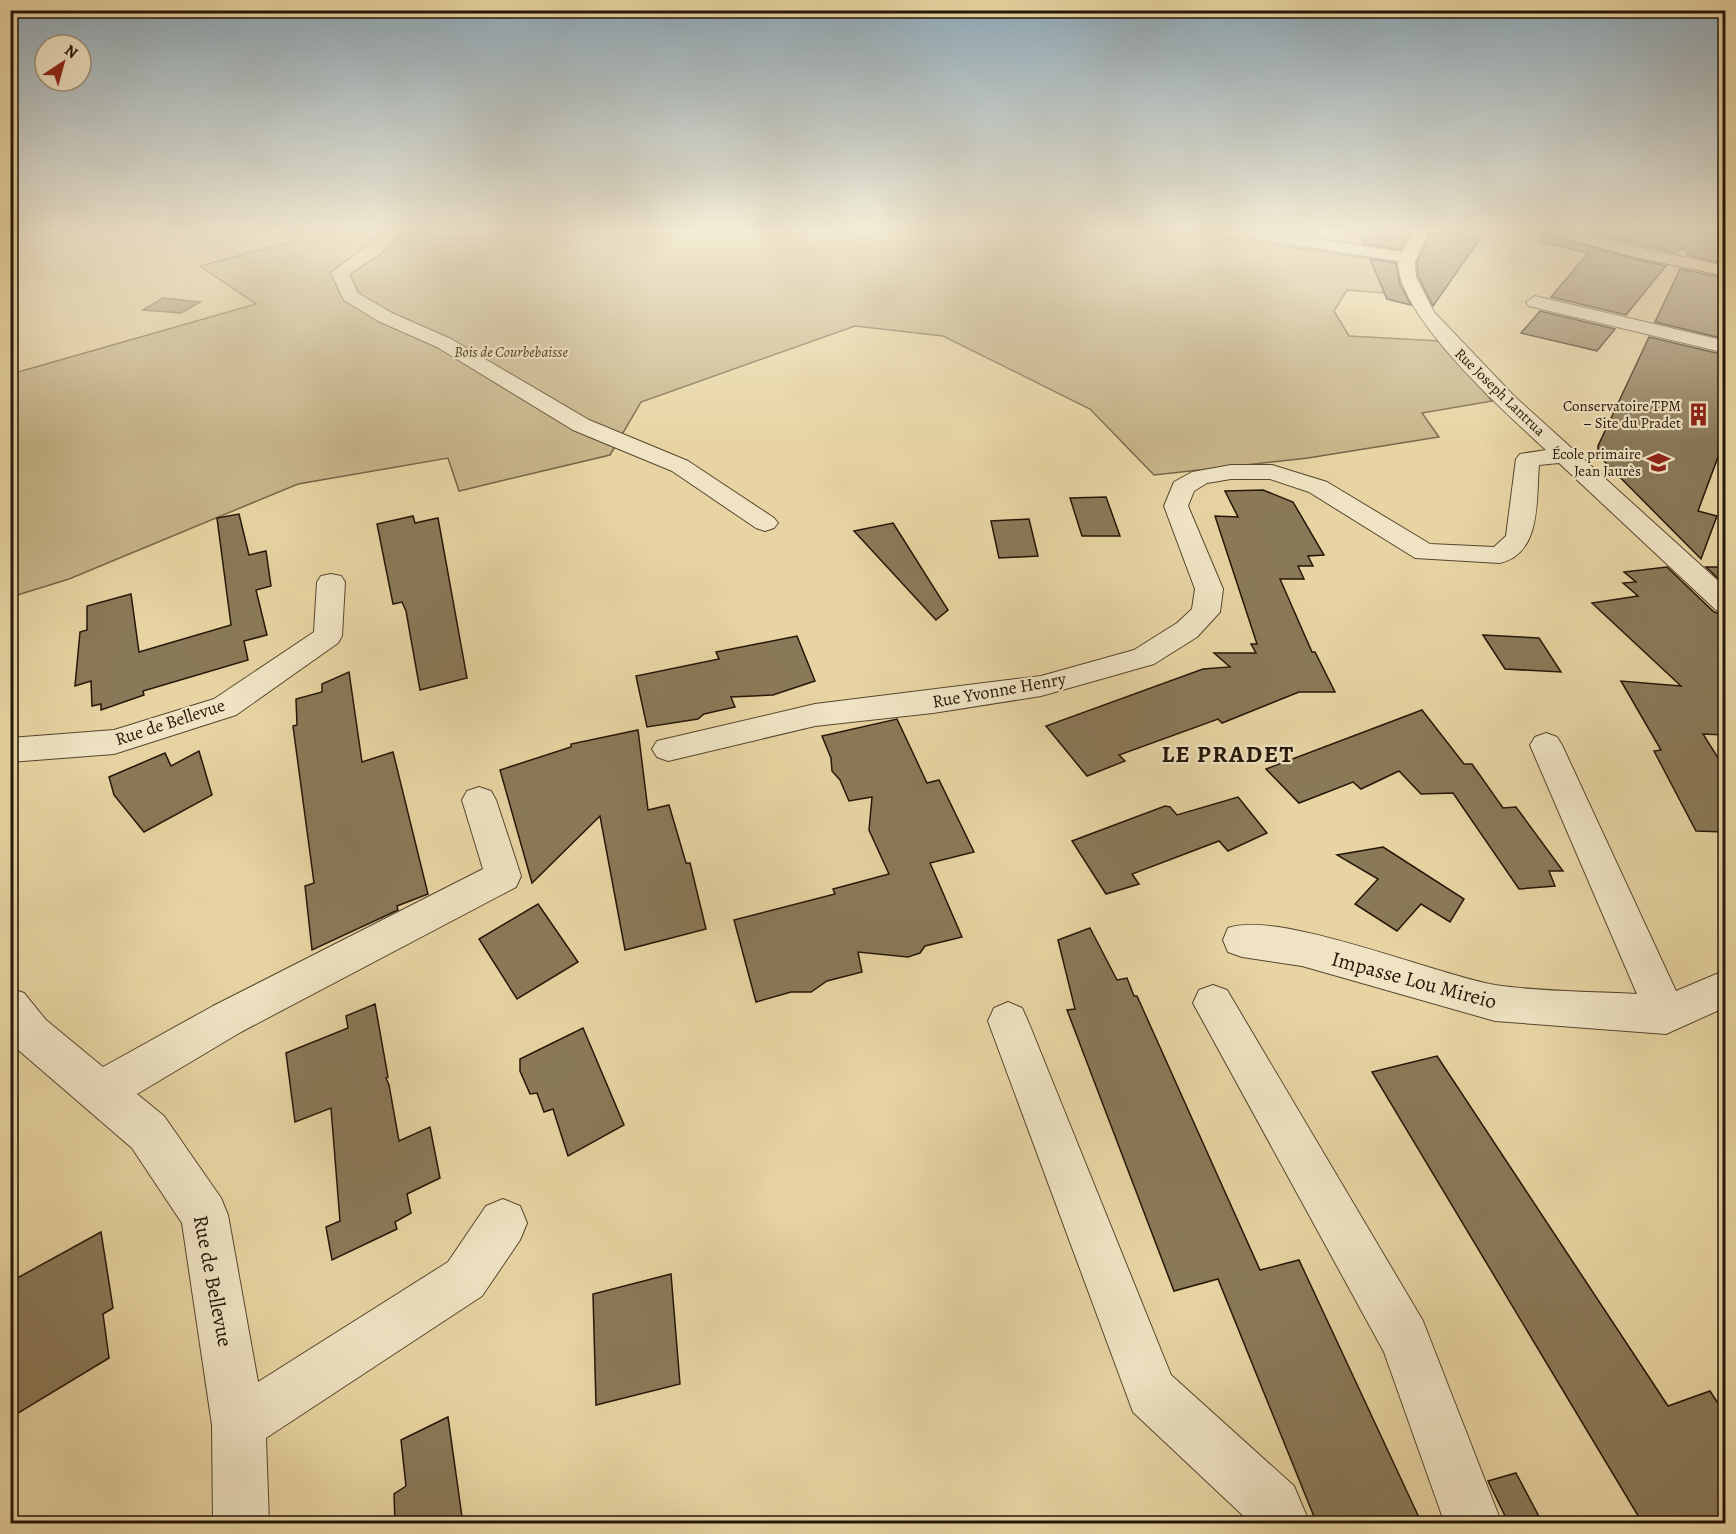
<svg xmlns="http://www.w3.org/2000/svg" width="1736" height="1534" font-family="Alegreya,serif">
<style>
.green{fill:#c6b488;stroke:#766548;stroke-width:1.5}
.water{fill:#a5936e;stroke:#726145;stroke-width:1.5}
.building{fill:#8a7958;stroke:#251608;stroke-width:1.5}
.lines{fill:none;stroke-linecap:round;stroke-linejoin:round}
.street-casing{stroke:#56462e;stroke-width:2}
.primary-casing{stroke:#251608;stroke-width:2}
.street{fill:#efe3c3;fill-rule:evenodd}
.primary{fill:#e7d4a2;fill-rule:evenodd}
.labels{text-anchor:middle;dominant-baseline:central;stroke-width:4.5;stroke-linejoin:round;paint-order:stroke}
.far-park-label{font-size:15px;font-style:italic;fill:#55452e;stroke:#efe3c3}
.far-street-label{font-size:15px;fill:#251608;stroke:#efe3c3}
.far-poi-label{font-size:15px;fill:#251608;stroke:#efe3c3;text-anchor:end}
.street-label{font-size:18px;fill:#251608;stroke:#efe3c3}
.near-street-label{font-size:21px;fill:#251608;stroke:#efe3c3}
.district-label{font-size:24px;font-weight:bold;letter-spacing:1.5px;fill:#251608;stroke:#efe3c3}
</style>
<rect width="100%" height="100%" fill="#e7d4a2"/>
<filter id="stains"><feTurbulence type="fractalNoise" baseFrequency=".00333" numOctaves="4"/><feColorMatrix values="0 0 0 0 .2 0 0 0 0 .09 0 0 0 0 .02 0 0 0 .5 -.17"/></filter>
<radialGradient id="worn" r=".72"><stop offset=".6" stop-color="#630" stop-opacity="0"/><stop offset="1" stop-color="#630" stop-opacity=".3"/></radialGradient>
<!-- green -->
<polygon class="green" points="282,229 1182,229 1219,237 1400,263 1410,295 1347,290 1334,311 1349,336 1440,341 1492,401 1422,413 1439,437 1308,458 1154,475 1090,409 943,336 855,326 641,402 610,455 459,491 448,458 298,484 69,579 11,597 11,374 256,304 200,266 293,241"/>
<!-- water -->
<polygon class="water" points="163,298 200,302 181,313 143,310"/>
<!-- building -->
<g class="building">
<polygon points="1357,229 1412,229 1401,250 1363,244"/>
<polygon points="1432,229 1487,229 1433,306 1418,276 1417,262"/>
<polygon points="1590,229 1725,229 1725,264 1687,255 1688,253 1681,248 1676,253 1587,232"/>
<polygon points="1541,233 1630,258 1666,266 1626,315 1551,297 1588,253 1540,242"/>
<polygon points="1370,259 1396,263 1400,284 1411,305 1387,299"/>
<polygon points="1680,269 1725,278 1725,339 1655,322"/>
<polygon points="1540,311 1615,329 1597,351 1521,333"/>
<polygon points="1649,337 1725,355 1725,438 1698,511 1717,516 1701,559 1598,455 1598,446"/>
<polygon points="1263,490 1293,502 1324,555 1308,556 1313,566 1298,566 1304,579 1280,579 1312,652 1315,652 1335,692 1299,692 1222,723 1218,719 1119,755 1125,761 1087,776 1046,726 1203,669 1230,667 1214,653 1256,653 1251,644 1257,644 1215,516 1238,517 1225,491"/>
<polygon points="1106,497 1120,536 1082,536 1070,498"/>
<polygon points="239,514 249,555 266,551 271,586 256,590 267,635 244,641 248,660 143,691 144,695 101,710 101,704 92,706 91,681 75,686 80,632 87,630 87,606 131,594 139,652 231,625 217,518"/>
<polygon points="413,516 415,523 438,518 467,678 420,690 406,611 402,602 393,604 377,524"/>
<polygon points="1029,519 1038,556 999,558 991,521"/>
<polygon points="893,523 948,610 936,620 854,531"/>
<polygon points="1667,567 1714,612 1725,615 1725,735 1703,734 1725,769 1725,832 1696,831 1654,751 1661,750 1621,681 1681,686 1592,603 1638,596 1623,583 1636,582 1624,572"/>
<polygon points="1706,567 1725,567 1725,585"/>
<polygon points="1483,635 1539,638 1561,672 1505,669"/>
<polygon points="797,636 815,681 773,695 731,697 735,707 704,714 698,719 647,727 636,676 719,659 716,652"/>
<polygon points="349,672 362,762 393,752 428,894 397,906 398,910 312,950 305,886 314,883 293,726 297,725 296,699 322,692 322,684"/>
<polygon points="1422,710 1464,764 1472,764 1503,808 1516,807 1563,871 1549,871 1555,886 1519,889 1453,793 1421,794 1399,771 1361,789 1353,782 1299,803 1266,769"/>
<polygon points="897,719 927,783 939,780 974,852 930,863 962,937 925,946 920,953 908,957 858,952 862,972 827,981 811,992 791,992 756,1002 734,920 835,894 833,889 889,874 869,830 872,797 849,801 840,780 832,771 831,758 822,736"/>
<polygon points="638,730 648,810 669,805 686,863 690,863 706,929 625,950 600,816 532,883 500,770 571,747 571,744"/>
<polygon points="199,751 212,795 144,832 114,795 109,777 165,753 171,766"/>
<polygon points="1238,797 1267,833 1228,851 1219,841 1132,874 1139,884 1106,894 1072,841 1165,806 1170,807 1177,815"/>
<polygon points="1383,847 1464,899 1450,922 1421,904 1397,931 1355,904 1378,879 1337,855"/>
<polygon points="538,904 578,962 517,999 479,939"/>
<polygon points="1090,928 1117,980 1127,978 1134,996 1137,996 1260,1270 1299,1260 1422,1524 1317,1524 1218,1279 1174,1291 1067,1010 1075,1009 1058,940"/>
<polygon points="375,1004 388,1077 386,1078 389,1085 399,1141 430,1127 440,1178 407,1194 411,1213 395,1222 397,1229 332,1260 326,1227 340,1221 331,1108 295,1122 286,1053 348,1028 346,1016"/>
<polygon points="583,1028 624,1125 568,1156 553,1109 544,1112 537,1093 530,1094 520,1071 520,1059"/>
<polygon points="1437,1056 1668,1406 1710,1391 1725,1414 1725,1524 1643,1524 1372,1072"/>
<polygon points="101,1232 113,1308 103,1314 109,1358 10,1418 10,1282"/>
<polygon points="671,1274 680,1384 596,1405 593,1294"/>
<polygon points="448,1417 463,1524 395,1524 394,1494 406,1486 401,1440"/>
<polygon points="1516,1473 1543,1524 1509,1524 1488,1481"/>
</g>
<g class="lines">
<defs>
<g id="street">
<polygon points="381,229 400,229 402,232 380,254 349,274 358,293 392,313 451,339 589,420 688,461 774,518 778,523 774,528 765,531 756,528 672,471 573,430 437,347 378,321 344,300 331,273 384,233"/>
<path d="M1234,229H1253L1402,252L1414,229H1430L1415,262L1416,277L1434,312L1514,396L1726,588V613L1716,610L1559,463L1539,465C1536,499 1542,553 1500,563L1415,558L1309,492L1270,479H1231L1207,483L1194,491L1188,506L1223,589L1220,612L1197,637L1154,664L1041,696L933,713L815,726L668,761L657,757L652,749L657,741L815,704L1041,676L1134,650L1177,623L1192,609L1195,589L1164,506L1174,482L1192,472L1231,465H1272L1327,482L1430,544L1494,547L1506,536L1516,459L1520,454L1546,450C1506,413 1397,316 1398,261L1249,238Z"/>
<polygon points="1569,229 1588,229 1570,240 1562,235"/>
<polygon points="1535,296 1726,341 1726,353 1529,306 1526,302"/>
<polygon points="331,574 341,576 345,582 342,636 338,643 236,715 114,754 10,762 10,738 114,730 214,699 314,632 317,582 321,576"/>
<path d="M1546,733L1557,737L1562,745L1676,991L1726,970V1007L1666,1034L1495,1021L1302,966L1242,957L1228,952L1223,940L1228,928C1279,910 1434,974 1495,985C1541,992 1590,991 1637,994L1530,745L1535,737Z"/>
<polygon points="479,787 491,791 496,800 521,876 516,887 241,1032 137,1094 164,1116 221,1198 228,1215 258,1382 448,1262 486,1206 503,1199 520,1206 527,1223 520,1240 482,1296 266,1438 269,1524 213,1524 212,1425 182,1223 132,1148 16,1048 10,1040 10,988 24,993 46,1020 103,1067 213,1006 483,869 462,800 467,791"/>
<polygon points="1213,985 1227,990 1423,1321 1502,1524 1445,1524 1384,1352 1193,1003 1199,990"/>
<polygon points="1008,1002 1022,1008 1028,1021 1171,1375 1294,1486 1310,1524 1252,1524 1133,1412 988,1021 994,1008"/>
</g>
<polygon id="primary" points="1541,229 1566,229 1632,246 1726,266 1726,276 1630,256 1543,232"/>
</defs>
<!-- street casing -->
<use href="#street" class="street-casing"/>
<!-- primary casing -->
<use href="#primary" class="primary-casing"/>
<!-- street -->
<use href="#street" class="street"/>
<!-- primary -->
<use href="#primary" class="primary"/>
</g>
<!-- sky -->
<linearGradient id="sky" x2="0" y2="1"><stop stop-color="#8da7b7"/><stop offset="0.52" stop-color="#f4ecd5"/><stop offset="1" stop-color="#f4ecd5" stop-opacity="0"/></linearGradient>
<rect width="1736" height="443" fill="url(#sky)"/>
<!-- icons -->
<defs>
<symbol id="building-bare" viewBox="-9 -9 18 18"><path d="M-4-6H4V6H1V3H-1V6H-4ZM-2.5-4.3h1.7v1.8h-1.7ZM.8-4.3h1.7v1.8H.8ZM-2.5-1h1.7V.8h-1.7ZM.8-1h1.7V.8H.8Z" fill="#8f2418" stroke="#efe3c3" stroke-width="2.5" paint-order="stroke"/></symbol>
<symbol id="school-bare" viewBox="-9 -9 18 18"><path d="M0-5L7-2L0 1L-7-2ZM-4 1L0 2.5L4 1V4Q0 6-4 4Z" fill="#8f2418" stroke="#efe3c3" stroke-width="2.5" paint-order="stroke"/></symbol>
</defs>
<g fill-rule="evenodd">
<use href="#building-bare" x="1682" y="398" width="33" height="33"/>
<use href="#school-bare" x="1642" y="446" width="33" height="33"/>
</g>
<g class="labels">
<!-- far-park labels -->
<g class="far-park-label">
<text x="511" y="352">Bois de Courbebaisse</text>
</g>
<!-- far-street labels -->
<g class="far-street-label">
<text transform="translate(1500 392) rotate(44)">Rue Joseph Lantrua</text>
</g>
<!-- far-poi labels -->
<g class="far-poi-label">
<text x="1681" y="406">Conservatoire TPM<tspan x="1681" dy="17">– Site du Pradet</tspan></text>
<text x="1641" y="454">École primaire<tspan x="1641" dy="17">Jean Jaurès</tspan></text>
</g>
<!-- street labels -->
<g class="street-label">
<text transform="translate(999 690) rotate(-10)">Rue Yvonne Henry</text>
<text transform="translate(170 722) rotate(-18)">Rue de Bellevue</text>
</g>
<!-- near-street labels -->
<g class="near-street-label">
<text transform="translate(1414 980) rotate(15)">Impasse Lou Mireio</text>
<text transform="translate(213 1281) rotate(79)">Rue de Bellevue</text>
</g>
<!-- district labels -->
<g class="district-label">
<text x="1228" y="754">LE PRADET</text>
</g>
</g>
<!-- margin -->
<rect width="1736" height="1534" fill="none" stroke="#e7d4a2" stroke-width="36"/>
<rect x="12" y="12" width="1712" height="1510" fill="none" stroke="#251608" stroke-width="3"/>
<rect x="18" y="18" width="1700" height="1498" fill="none" stroke="#251608" stroke-width="1.5"/>
<!-- north arrow -->
<g transform="translate(63 63) rotate(36)"><circle r="28" fill="#efe3c3" stroke="#9e9178" stroke-width="1.5"/>
<path d="M0-4.5L10 22L0 15L-10 22Z" fill="#8f2418"/>
<text y="-9" font-size="16" font-weight="bold" text-anchor="middle" fill="#251608">N</text>
</g>
<rect width="100%" height="100%" filter="url(#stains)"/>
<rect width="100%" height="100%" fill="url(#worn)"/>
</svg>
